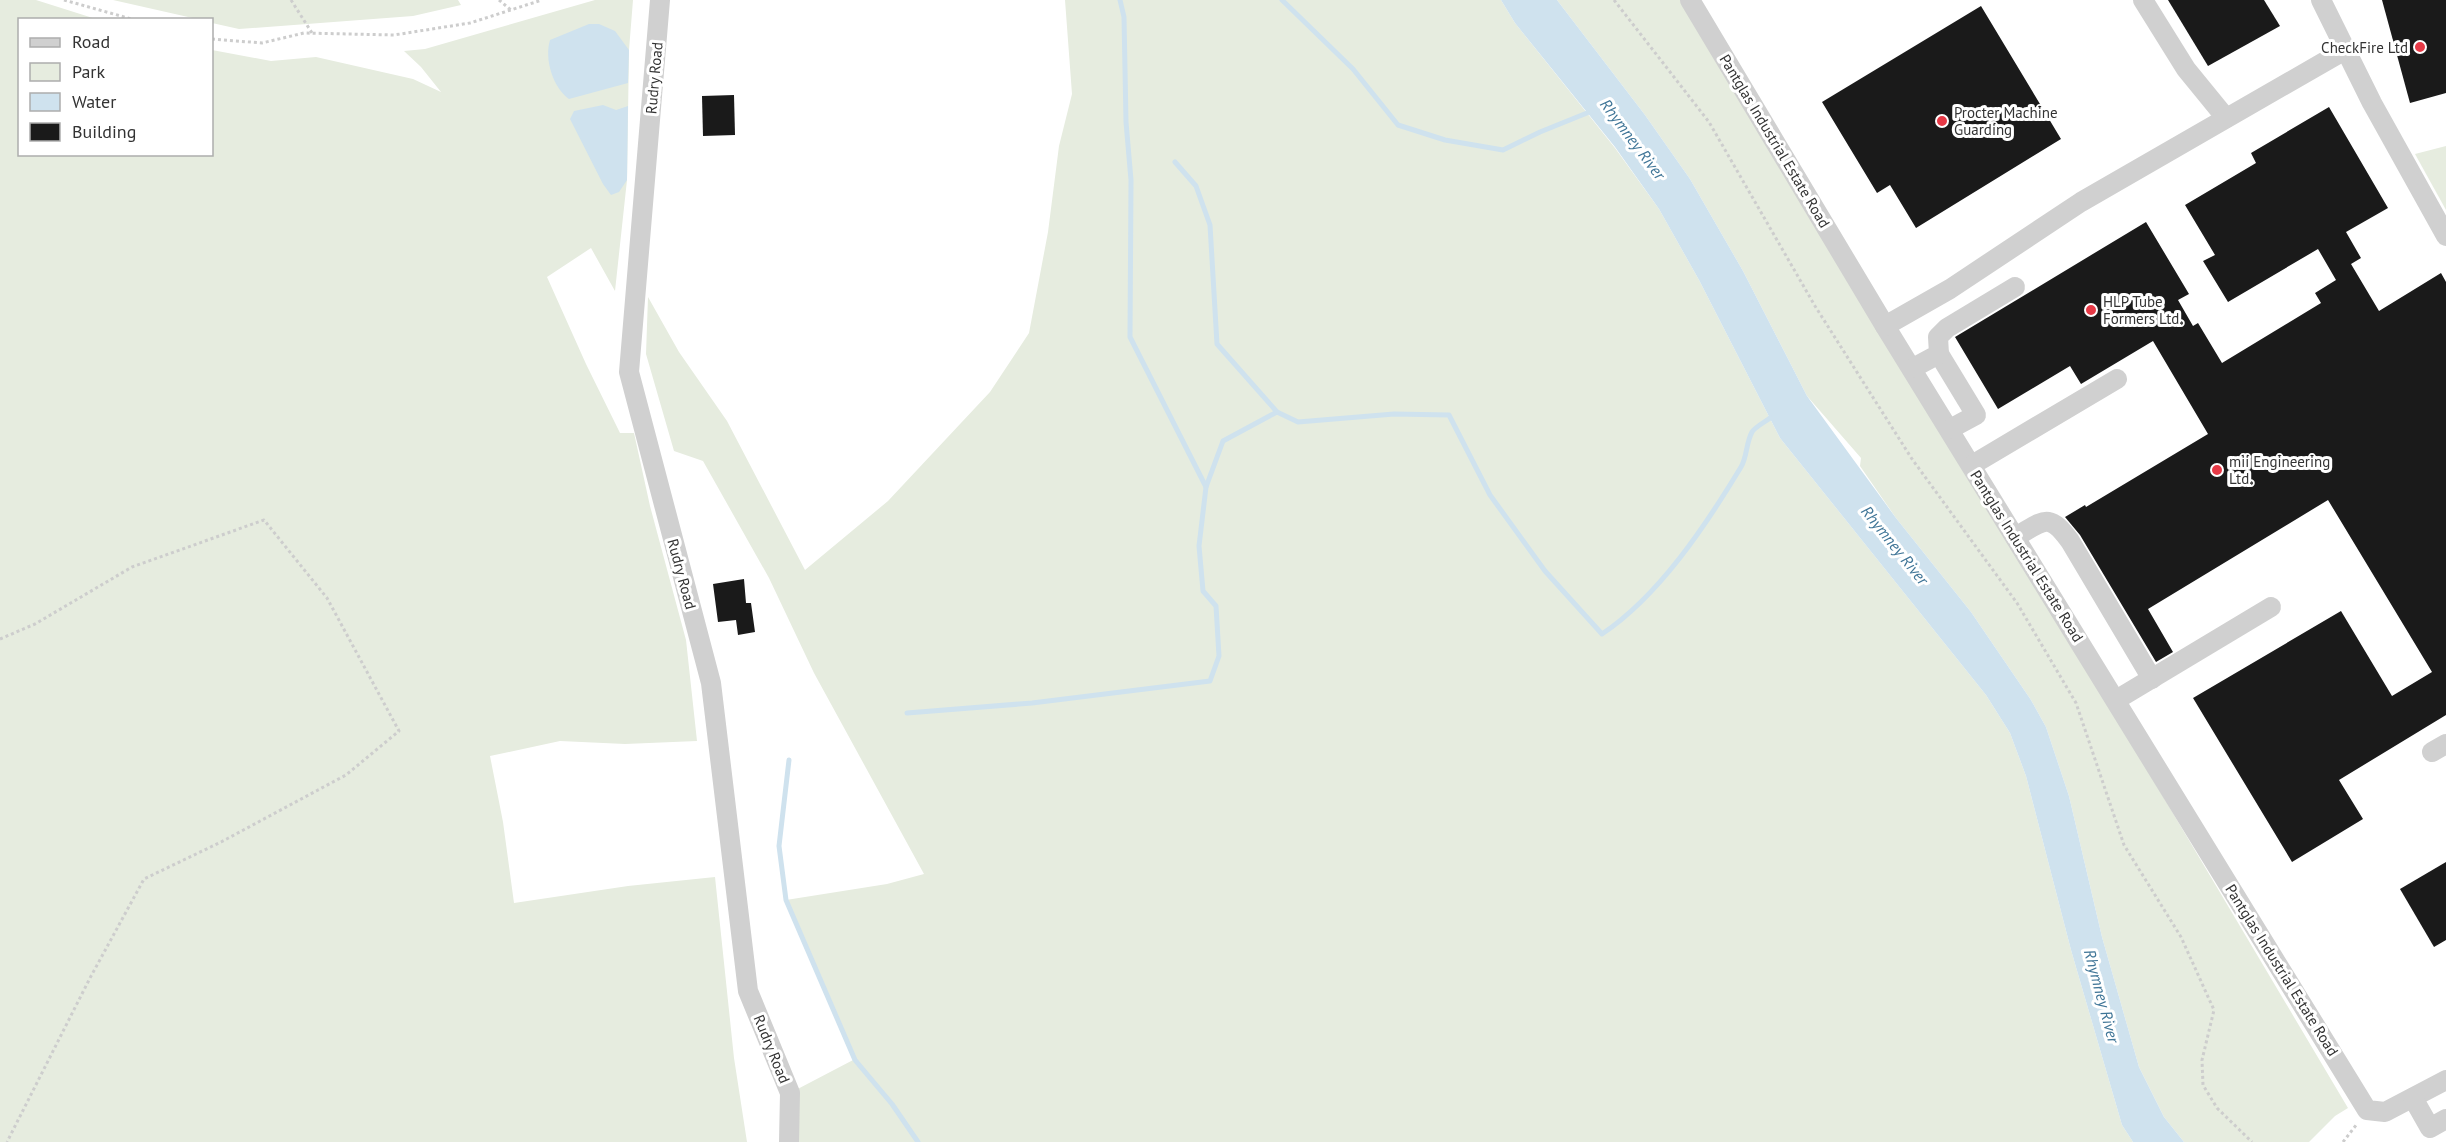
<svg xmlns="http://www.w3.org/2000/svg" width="2446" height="1142" font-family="'PT Sans',sans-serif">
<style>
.green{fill:#e6ecdf}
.water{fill:#cfe2ee}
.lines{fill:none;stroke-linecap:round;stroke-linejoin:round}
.stream{stroke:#cfe2ee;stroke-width:5}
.building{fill:#1a1a1a}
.path{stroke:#cdcdcd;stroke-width:3;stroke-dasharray:3 3;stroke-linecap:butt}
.minor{stroke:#d0d0d0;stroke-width:20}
.poi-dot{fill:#e63946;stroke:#fff;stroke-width:2}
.labels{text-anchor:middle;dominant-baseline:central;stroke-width:6;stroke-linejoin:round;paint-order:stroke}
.poi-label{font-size:15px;fill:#333;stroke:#fff;text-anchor:start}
.street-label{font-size:15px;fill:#333;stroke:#fff}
.water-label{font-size:16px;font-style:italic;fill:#3f7597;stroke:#fff}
</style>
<rect width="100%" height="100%" fill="#fff"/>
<!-- green -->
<g class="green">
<polygon points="0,0 36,0 96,19 20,20 20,154 212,154 212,50 271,61 316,57 413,79 441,92 421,67 404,51 425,49 595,0 633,0 629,50 627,180 615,291 591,248 547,277 586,364 620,433 634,433 650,506 686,640 697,741 625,744 560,741 490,756 503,822 514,903 628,886 715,877 734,1058 747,1142 0,1142"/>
<polygon points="113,0 458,0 461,5 413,16 239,29 212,23 212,20 197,19"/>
<polygon points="1065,0 1501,0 1515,23 1615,148 1659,209 1699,280 1780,438 1986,695 2010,733 2026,776 2071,950 2122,1125 2133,1142 789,1142 790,1093 855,1059 786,900 887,884 924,874 814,673 769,578 703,461 674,451 646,354 648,297 679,352 727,421 805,570 888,501 990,392 1029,333 1048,232 1059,146 1072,94"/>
<polygon points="1557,0 1683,0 2117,719 2348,1108 2335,1116 2309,1142 2184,1142 2164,1117 2139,1067 2102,937 2069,796 2046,727 2031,700 1971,612 1896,518 1860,466 1861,458 1807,396 1743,271 1690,179 1645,115"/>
<polygon points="2446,146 2446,210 2415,154"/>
</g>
<!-- water -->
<g class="water">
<polygon points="1501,0 1557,0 1645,115 1690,179 1743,271 1807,396 1896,518 1971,612 2031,700 2046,727 2069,796 2102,937 2139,1067 2164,1117 2184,1142 2133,1142 2122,1125 2071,950 2026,776 2010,733 1986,695 1780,438 1699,280 1659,209 1615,147 1515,23"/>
<path d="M589,24H599L615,31L629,50L628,83L569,99C553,88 544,59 550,40Z"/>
<polygon points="603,105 616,110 628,106 627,180 619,192 611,195 603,184 570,119 574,111"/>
</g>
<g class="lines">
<!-- stream -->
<g class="stream">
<path d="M1120,0L1124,17L1126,122L1131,180L1130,337L1206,487L1223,441L1277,412L1298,422L1394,414L1449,415L1490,495L1545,571L1602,634C1659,596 1706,525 1741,467C1747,457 1746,443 1752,432C1755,427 1765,422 1770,418"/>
<polyline points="1282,0 1353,69 1398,125 1445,140 1503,150 1540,132 1587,113"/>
<polyline points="1175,162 1196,186 1210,225 1217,344 1277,412"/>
<polyline points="907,713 1032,703 1210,681 1219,656 1216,606 1203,591 1199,546 1206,487"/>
<polyline points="789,760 779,846 786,900 855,1060 892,1104 918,1142"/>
</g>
</g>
<!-- building -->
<g class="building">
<polygon points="2168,0 2264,0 2280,26 2208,66"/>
<polygon points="2382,0 2446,0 2446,93 2410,103"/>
<polygon points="1981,6 2061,139 1916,228 1890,185 1877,193 1822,102"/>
<polygon points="734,95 735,135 703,136 702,96"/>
<polygon points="2329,107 2388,208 2346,232 2361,258 2351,264 2379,311 2441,273 2446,282 2446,715 2339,780 2363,819 2292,862 2193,698 2341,611 2392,696 2432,672 2328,500 2148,609 2173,652 2156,662 2080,535 2065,517 2085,505 2086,507 2208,434 2153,341 2081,384 2070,366 1998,409 1955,337 2146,222 2189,294 2178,300 2193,326 2198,323 2222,363 2321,303 2315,293 2336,280 2318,249 2228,302 2203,261 2215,255 2185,205 2256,163 2251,153"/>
<polygon points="744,579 746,603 751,603 755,632 738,635 736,620 718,622 713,584"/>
<polygon points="2446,862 2446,940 2434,947 2400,889"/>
</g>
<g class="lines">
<!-- path -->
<g class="path">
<polyline points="64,0 135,20"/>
<polyline points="291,0 312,33"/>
<polyline points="499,0 511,10"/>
<polyline points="1614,0 1709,122 1815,306 1912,459 2017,603 2076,703 2124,845 2181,937 2214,1010 2202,1060 2203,1085 2217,1108 2252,1142"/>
<polyline points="212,39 262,43 304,33 394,35 470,23 542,0"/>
<polyline points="0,639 35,624 132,567 264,520 327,598 399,731 346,775 221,842 144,879 90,978 7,1142"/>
<polyline points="2343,1142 2357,1124"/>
</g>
<!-- minor -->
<g class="minor">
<polyline points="660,0 629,372 711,683 748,991 790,1093 789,1142"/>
<polyline points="1690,0 1885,326 2367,1110 2385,1112 2446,1080"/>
<polyline points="2143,0 2186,69 2226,118"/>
<polyline points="2321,0 2372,103 2446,236"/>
<polyline points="1885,326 1950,289 2081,202 2345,50"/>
<polyline points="1939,354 1976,415 1950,429"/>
<polyline points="1913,368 1939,354 1938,337 1947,328 2015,287"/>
<polyline points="1972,465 2117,379"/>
<path d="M2015,537C2044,521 2048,511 2070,541L2152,679"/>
<polyline points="2116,700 2271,607"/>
<polyline points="2432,752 2446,744"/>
<polyline points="2413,1098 2430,1128 2446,1119"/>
</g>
</g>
<!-- markers -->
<g class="poi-dot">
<circle cx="2420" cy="47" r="6"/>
<circle cx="1942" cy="121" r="6"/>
<circle cx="2091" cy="310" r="6"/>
<circle cx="2217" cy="470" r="6"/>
</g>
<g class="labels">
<!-- poi labels -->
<g class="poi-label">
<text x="2408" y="47" text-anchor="end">CheckFire Ltd</text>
<text x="1954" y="112">Procter Machine<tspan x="1954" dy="17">Guarding</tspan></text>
<text x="2103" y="301">HLP Tube<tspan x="2103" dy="17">Formers Ltd.</tspan></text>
<text x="2229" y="461">mii Engineering<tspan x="2229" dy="17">Ltd.</tspan></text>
</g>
<!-- street labels -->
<g class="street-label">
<text transform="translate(654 78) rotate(-85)">Rudry Road</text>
<text transform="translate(1775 141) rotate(59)">Pantglas Industrial Estate Road</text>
<text transform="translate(2027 556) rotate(58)">Pantglas Industrial Estate Road</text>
<text transform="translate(682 574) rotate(75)">Rudry Road</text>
<text transform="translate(2282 970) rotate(58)">Pantglas Industrial Estate Road</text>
<text transform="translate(772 1049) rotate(68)">Rudry Road</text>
</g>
<!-- water labels -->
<g class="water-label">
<text transform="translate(1633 139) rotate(53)">Rhymney River</text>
<text transform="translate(1895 545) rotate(51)">Rhymney River</text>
<text transform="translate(2102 996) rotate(75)">Rhymney River</text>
</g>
</g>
<!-- legend -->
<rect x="18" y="18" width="195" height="138" fill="#ffffff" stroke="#adadad" stroke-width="1.5"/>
<rect x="30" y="38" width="30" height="9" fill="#d0d0d0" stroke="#adadad" stroke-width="1.5"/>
<text x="72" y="48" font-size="18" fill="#333333">Road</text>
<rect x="30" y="63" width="30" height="18" fill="#e6ecdf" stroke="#adadad" stroke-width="1.5"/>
<text x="72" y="78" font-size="18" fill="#333333">Park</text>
<rect x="30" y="93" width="30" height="18" fill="#cfe2ee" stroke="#adadad" stroke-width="1.5"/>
<text x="72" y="108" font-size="18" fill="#333333">Water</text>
<rect x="30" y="123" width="30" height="18" fill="#1a1a1a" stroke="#adadad" stroke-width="1.5"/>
<text x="72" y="138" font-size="18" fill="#333333">Building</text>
</svg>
